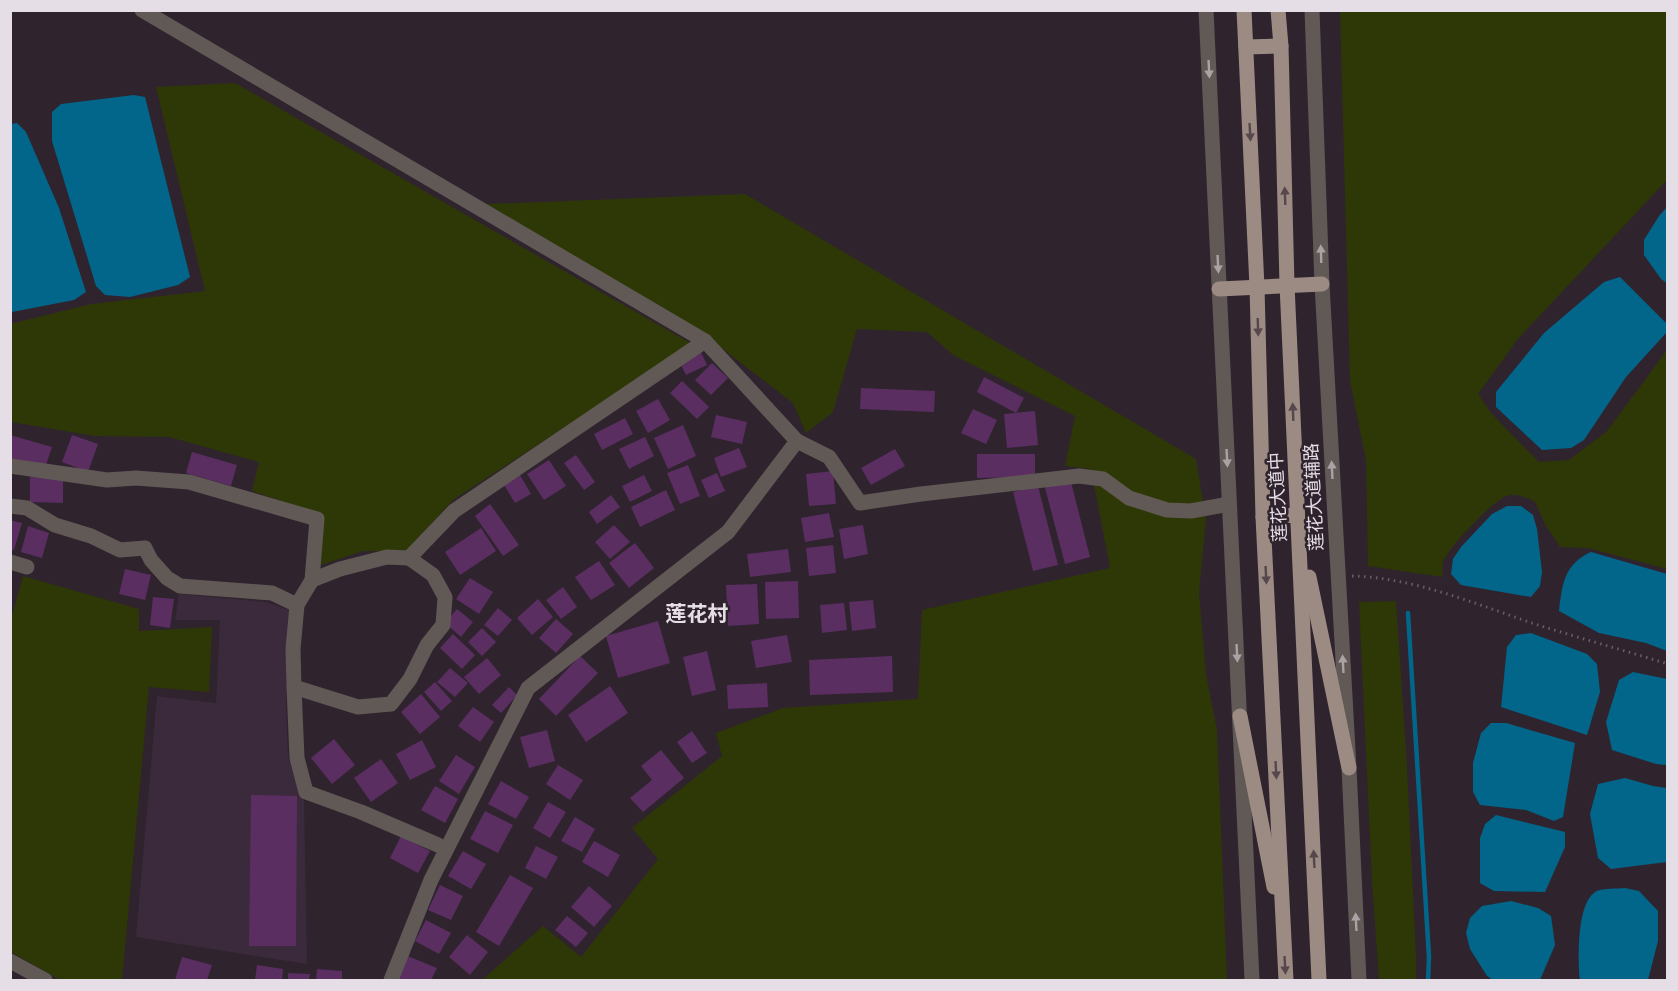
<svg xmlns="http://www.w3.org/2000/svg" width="1678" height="991" font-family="'Varela Round','Noto Sans SC',sans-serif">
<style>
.built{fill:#3b2a3b}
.green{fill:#2e3807}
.water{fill:#02668b}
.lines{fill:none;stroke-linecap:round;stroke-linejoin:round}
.stream{stroke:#02668b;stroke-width:4.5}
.building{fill:#5a2e61}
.path{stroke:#695e68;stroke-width:3;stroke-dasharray:1.5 4.5;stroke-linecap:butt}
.minor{stroke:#615955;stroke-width:15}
.major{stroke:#9b8b82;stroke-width:15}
.oneway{fill:#aaa2a5}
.oneway2{fill:#55474b}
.labels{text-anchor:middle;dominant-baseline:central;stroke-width:5;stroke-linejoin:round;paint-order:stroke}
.street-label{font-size:18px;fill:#e6dee6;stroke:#2f232e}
.quarter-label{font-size:21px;font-weight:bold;fill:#e6dee6;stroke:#2f232e}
</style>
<rect width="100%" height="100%" fill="#2f232e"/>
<!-- built -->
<polygon class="built" points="179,594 266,602 289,610 286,703 288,757 304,799 307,964 136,937 157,696 216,703 220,620 175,620"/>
<!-- green -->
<g class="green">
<path d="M1340,11H1667V180L1517,340L1478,394L1491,413L1539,462L1569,460L1607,431L1667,350V569L1588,548L1560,547L1545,524L1535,502C1525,497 1515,492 1504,497C1491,504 1446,549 1443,563C1442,567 1443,573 1442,577L1368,566L1366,461L1350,380Z"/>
<polygon points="235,83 692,344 453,500 406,551 363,551 321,565 323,515 252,491 259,462 169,437 95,436 11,422 10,324 91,304 205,291 156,87"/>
<polygon points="745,194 1196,459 1206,520 1199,592 1206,674 1217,730 1227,980 482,980 543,926 581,957 658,859 632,828 722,756 716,733 783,708 918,699 922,610 1110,568 1091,469 1065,466 1075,416 953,355 927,332 857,329 833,412 806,433 793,403 710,339 486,204"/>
<polygon points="23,576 139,609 139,631 212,627 209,692 149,687 122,980 60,980 11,952 10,623"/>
<polygon points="1396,601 1407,766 1416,955 1416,980 1379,980 1372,882 1359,602"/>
</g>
<!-- water -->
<g class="water">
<polygon points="134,95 145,97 190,277 178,285 130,297 105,295 96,286 52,141 52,112 61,104"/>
<polygon points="17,123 26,132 59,208 86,292 74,300 12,312 10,311 10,124"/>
<polygon points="1667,207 1667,283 1661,279 1644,255 1644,240 1659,216"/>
<polygon points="1620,277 1667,324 1667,332 1626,377 1584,440 1571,448 1542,450 1496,407 1496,392 1544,333 1604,282"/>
<polygon points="1507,506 1521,506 1533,515 1537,529 1542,572 1540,586 1531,597 1461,585 1451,574 1453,559 1461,547 1492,514"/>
<path d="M1591,552L1667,574V651L1646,643L1599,633L1559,611C1562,585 1564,564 1591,552Z"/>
<polygon points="1531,633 1587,654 1597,664 1600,692 1587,735 1501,707 1507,647 1516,635"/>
<polygon points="1633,672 1667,679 1667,765 1656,764 1612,750 1606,722 1619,680"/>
<polygon points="1491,723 1506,723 1575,743 1563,817 1554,821 1526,810 1480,805 1473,792 1473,763 1481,733"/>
<polygon points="1625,778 1653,786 1667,788 1667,862 1611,869 1598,858 1590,814 1598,784"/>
<polygon points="1496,815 1565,832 1565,847 1545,892 1494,891 1480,883 1480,838 1485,824"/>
<path d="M1625,888L1639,891L1658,911V941L1648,980H1580C1578,961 1576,901 1597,891C1603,888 1618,889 1625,888Z"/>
<polygon points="1511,901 1538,908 1551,916 1555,945 1540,980 1493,980 1487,976 1470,949 1466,933 1470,918 1482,906"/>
</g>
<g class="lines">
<!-- stream -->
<polyline class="stream" points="1408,613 1429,957 1428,980"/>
</g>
<!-- building -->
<g class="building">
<polygon points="700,350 707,365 686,375 679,361"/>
<polygon points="712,363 728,378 711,395 695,380"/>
<polygon points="984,377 1024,398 1016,413 977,392"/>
<polygon points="682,381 709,407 697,419 670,393"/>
<polygon points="861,388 935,391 934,412 860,409"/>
<polygon points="658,399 670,420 648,433 636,411"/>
<polygon points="973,409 997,420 986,444 961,433"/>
<polygon points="1035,411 1038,445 1007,448 1004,414"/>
<polygon points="716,415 747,422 742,444 711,437"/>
<polygon points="625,418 633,434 602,450 594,434"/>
<polygon points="683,425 696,456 668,469 654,438"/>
<polygon points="10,435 52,447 45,468 10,458"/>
<polygon points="72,435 98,444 88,472 62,462"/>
<polygon points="645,437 654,456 629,469 619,449"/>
<polygon points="739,448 747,467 721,477 714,458"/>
<polygon points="895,449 905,466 871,485 861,468"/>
<polygon points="192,452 237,465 231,486 186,473"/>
<polygon points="977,454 1035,454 1035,477 977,478"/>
<polygon points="576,455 595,482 584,490 564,463"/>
<polygon points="549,460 566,486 544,500 527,474"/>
<polygon points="688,465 700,496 680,504 667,473"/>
<polygon points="833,471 836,504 809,506 806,474"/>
<polygon points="717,473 725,491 709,498 701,480"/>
<polygon points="520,475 531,494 515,503 504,485"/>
<polygon points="644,475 652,491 630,502 622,486"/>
<polygon points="30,477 63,478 63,503 30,502"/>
<polygon points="1070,478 1090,557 1065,564 1044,484"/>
<polygon points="1038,486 1058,565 1033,571 1013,492"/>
<polygon points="666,490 675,510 640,527 631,507"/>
<polygon points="611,495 620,507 597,524 589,512"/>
<polygon points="490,504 519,545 503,556 475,516"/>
<polygon points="829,513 834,537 805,542 801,518"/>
<polygon points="10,520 22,523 14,550 10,549"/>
<polygon points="614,525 630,542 610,559 595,542"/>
<polygon points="863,525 868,554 844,559 839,529"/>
<polygon points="28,526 49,533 42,558 21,552"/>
<polygon points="481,528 496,551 460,575 445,552"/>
<polygon points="635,543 654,568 629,588 609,563"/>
<polygon points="833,545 836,573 809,576 806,548"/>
<polygon points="788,549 791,572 750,577 747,554"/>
<polygon points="599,561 615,585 591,600 575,577"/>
<polygon points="125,569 151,575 145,600 119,594"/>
<polygon points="470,578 493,592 479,614 456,599"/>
<polygon points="798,581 799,618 766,619 765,582"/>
<polygon points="757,584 759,624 728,626 726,585"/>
<polygon points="563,587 577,607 561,619 546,600"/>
<polygon points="153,597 174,599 170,628 150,625"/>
<polygon points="538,599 553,617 532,635 517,618"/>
<polygon points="873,600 876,628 852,631 849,602"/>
<polygon points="844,603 847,630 822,633 820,605"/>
<polygon points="498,608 512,620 498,636 484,625"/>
<polygon points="457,609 473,622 461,637 445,623"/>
<polygon points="556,619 573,634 556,653 539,638"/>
<polygon points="658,621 670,663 618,678 606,636"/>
<polygon points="482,628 496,642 482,656 468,642"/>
<polygon points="453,634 475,655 462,669 440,648"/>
<polygon points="787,635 792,662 756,668 751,641"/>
<polygon points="707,651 716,690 692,696 683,657"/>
<polygon points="580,656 598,673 556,716 539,699"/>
<polygon points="892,656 893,692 810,695 809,660"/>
<polygon points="487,658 501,675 479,694 464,677"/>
<polygon points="450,668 468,683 455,697 437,682"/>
<polygon points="435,682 452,701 441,711 424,692"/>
<polygon points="767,683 768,707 728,709 727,685"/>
<polygon points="610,686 628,713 586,742 568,715"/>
<polygon points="509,687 517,695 501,713 492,705"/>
<polygon points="421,694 440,717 420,734 401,712"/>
<polygon points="473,707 494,722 480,742 458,726"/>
<polygon points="547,730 555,761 529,768 520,737"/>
<polygon points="692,731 707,753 692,763 677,742"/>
<polygon points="334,739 355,765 332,784 311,758"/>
<polygon points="422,740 436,767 410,780 396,754"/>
<polygon points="661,750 684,778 643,812 630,798 652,780 641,766"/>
<polygon points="456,755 475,767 459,794 439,781"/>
<polygon points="381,759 398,783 371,802 354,778"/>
<polygon points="558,765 583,780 570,800 546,784"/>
<polygon points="501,781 529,797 516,819 488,804"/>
<polygon points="435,786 458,799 445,823 421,810"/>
<polygon points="251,795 297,796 296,946 249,946"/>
<polygon points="548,802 566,812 550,838 533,828"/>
<polygon points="485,811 513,825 498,853 470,839"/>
<polygon points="575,817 595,829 582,852 561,841"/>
<polygon points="401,836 430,851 418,873 390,858"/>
<polygon points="594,841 620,855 608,877 582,862"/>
<polygon points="536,846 558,857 546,879 525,868"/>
<polygon points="463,851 486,864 471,889 448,876"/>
<polygon points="510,875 533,888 499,946 476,932"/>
<polygon points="440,885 463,896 451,920 428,910"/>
<polygon points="589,886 612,906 594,927 571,907"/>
<polygon points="567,916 588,933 576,947 555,930"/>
<polygon points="426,920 451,933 439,954 415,941"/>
<polygon points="467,935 488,952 470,975 449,957"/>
<polygon points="405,955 437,968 431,980 394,980"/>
<polygon points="182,957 212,965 207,980 175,980"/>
<polygon points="257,965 283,969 282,980 255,980"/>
<polygon points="317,969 342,971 342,980 316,980"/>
<polygon points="288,973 310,974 309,980 288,980"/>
</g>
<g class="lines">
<!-- path -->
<path class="path" d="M1352,576C1416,578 1475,604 1535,624C1579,638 1623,650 1668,664"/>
<!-- minor -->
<g class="minor">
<polyline points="142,10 705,341 797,441 728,532 528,688 431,880 391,980"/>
<polyline points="1206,10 1252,980"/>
<polyline points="1312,10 1322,284 1349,768 1359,980"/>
<polyline points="797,441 829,457 860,503 921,494 1079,476 1103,479 1129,498 1167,510 1191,511 1229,504"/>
<polyline points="10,466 107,480 136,478 189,482 317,519 312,580 340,569 387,557 409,558 454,511 705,341"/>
<polyline points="10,506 27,508 55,525 91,536 120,550 145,548 151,560 167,578 180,586 272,593 297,605"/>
<polyline points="10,562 27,567"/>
<polyline points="312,580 297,605 293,649 294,687 358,707 391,704 410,679 427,645 443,625 445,597 433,575 409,558"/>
<polyline points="294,687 297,758 306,792 361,812 438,845"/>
<polyline points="10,961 45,980"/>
</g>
<!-- major -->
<g class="major">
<polyline points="1244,10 1257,287 1263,517 1286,980"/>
<polyline points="1278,10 1281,46 1287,285 1319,980"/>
<polyline points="1246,47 1281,46"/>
<polyline points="1219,289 1322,284"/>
<polyline points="1263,517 1297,515"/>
<polyline points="1309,577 1349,768"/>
<polyline points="1240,716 1274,887"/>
</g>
</g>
<!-- one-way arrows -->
<defs><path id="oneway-solid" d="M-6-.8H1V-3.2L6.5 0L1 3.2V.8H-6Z" transform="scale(1.5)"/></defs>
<g class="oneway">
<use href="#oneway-solid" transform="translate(1209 69) rotate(87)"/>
<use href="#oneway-solid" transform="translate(1321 254) rotate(-92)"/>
<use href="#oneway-solid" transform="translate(1218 264) rotate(87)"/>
<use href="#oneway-solid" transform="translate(1227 458) rotate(87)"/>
<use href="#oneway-solid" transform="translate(1332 470) rotate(-93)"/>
<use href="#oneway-solid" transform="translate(1237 653) rotate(87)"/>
<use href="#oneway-solid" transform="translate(1343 664) rotate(-93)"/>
<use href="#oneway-solid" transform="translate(1356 922) rotate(-93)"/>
</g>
<g class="oneway2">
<use href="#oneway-solid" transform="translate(1250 132) rotate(87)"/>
<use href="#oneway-solid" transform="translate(1285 196) rotate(-92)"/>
<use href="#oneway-solid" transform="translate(1258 327) rotate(88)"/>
<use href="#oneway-solid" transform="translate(1293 412) rotate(-92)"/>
<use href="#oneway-solid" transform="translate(1266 575) rotate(87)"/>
<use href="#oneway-solid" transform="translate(1276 770) rotate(87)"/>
<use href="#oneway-solid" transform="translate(1314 859) rotate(-93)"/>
<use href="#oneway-solid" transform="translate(1285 965) rotate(87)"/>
</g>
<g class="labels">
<!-- street labels -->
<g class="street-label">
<text transform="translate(1278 497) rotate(-93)">莲花大道中</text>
<text transform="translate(1314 497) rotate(-93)">莲花大道辅路</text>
</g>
<!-- quarter labels -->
<g class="quarter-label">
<text x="697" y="614">莲花村</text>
</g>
</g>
<!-- border -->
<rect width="1678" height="991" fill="none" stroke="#e6dee6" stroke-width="24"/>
</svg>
